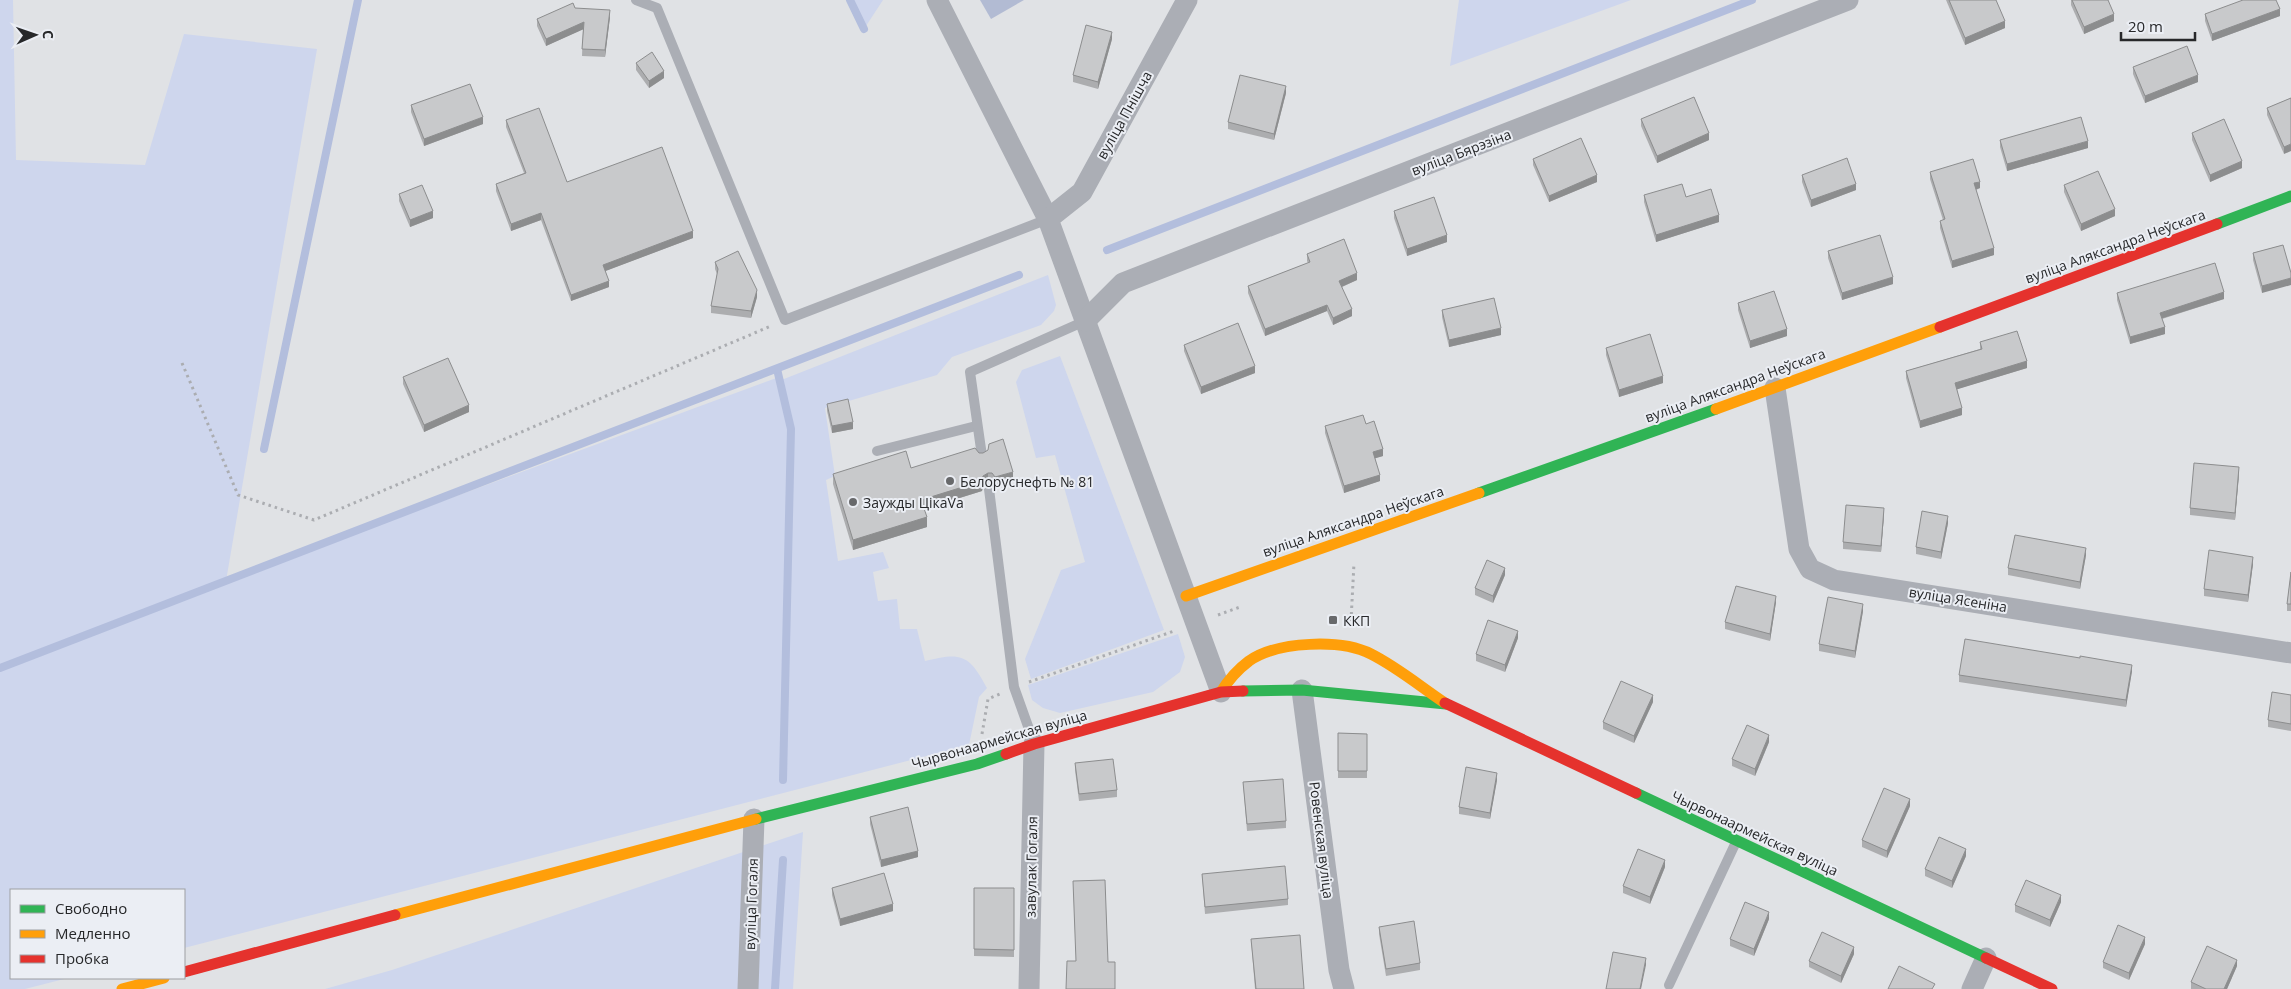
<svg xmlns="http://www.w3.org/2000/svg" width="2291" height="989" font-family="'Open Sans',sans-serif">
<style>
.green{fill:#ced6ed}
.forest{fill:#b2bbd3}
.lines{fill:none;stroke-linecap:round;stroke-linejoin:round}
.stream{stroke:#b3bedd;stroke-width:8}
.path{stroke:#abadb1;stroke-width:3;stroke-dasharray:2.5 4;stroke-linecap:butt}
.lane{stroke:#abaeb5;stroke-width:10}
.street{stroke:#abaeb5;stroke-width:21}
.fast{stroke:#30b455;stroke-width:11}
.slow{stroke:#ff9f0a;stroke-width:11}
.jam{stroke:#e5322d;stroke-width:11}
.wall{fill:#acadaf}
.shaded-wall{fill:#8c8d8e}
.building{fill:#c8c9cb;stroke:#8c8d8e}
.poi-dot{fill:#68696b;stroke:#ebeef4;stroke-width:2}
.labels{text-anchor:middle;dominant-baseline:central;stroke-width:4;stroke-linejoin:round;paint-order:stroke}
.street-label{font-size:14px;fill:#27282a;stroke:#ebeef4}
.poi-label{font-size:14px;fill:#27282a;stroke:#ebeef4;text-anchor:start}
</style>
<rect width="100%" height="100%" fill="#e0e2e5"/>
<!-- green -->
<g class="green">
<path d="M0,0H13L16,160L145,165L184,34L317,49L226,581L779,377L784,379L1048,275L1056,305L1054,311L1041,325L952,357L937,375L825,408L835,476L826,480L838,561L883,552L889,568L873,572L878,601L897,599L900,629H917L925,661C961,652 969,654 987,688L979,697L969,745L184,948V890H11V978H68L25,989H0Z"/>
<polygon points="850,0 883,0 864,29"/>
<polygon points="1459,0 1631,0 1450,66"/>
<polygon points="1060,356 1164,630 1031,679 1025,659 1061,570 1085,562 1055,455 1036,458 1016,382 1022,370"/>
<polygon points="1178,634 1185,657 1180,672 1153,692 1060,713 1043,708 1032,700 1028,685"/>
<polygon points="803,832 793,989 325,989 392,970"/>
</g>
<!-- forest -->
<polygon class="forest" points="980,0 1024,0 991,19"/>
<g class="lines">
<!-- stream -->
<g class="stream">
<polyline points="850,0 864,29"/>
<polyline points="1107,250 1752,0"/>
<polyline points="777,369 791,429 783,780"/>
<polyline points="264,449 358,0"/>
<polyline points="0,668 1019,275"/>
<polyline points="775,989 783,860"/>
</g>
<!-- path -->
<g class="path">
<polyline points="182,363 238,495 314,520 771,326"/>
<polyline points="1218,615 1240,607"/>
<polyline points="1351,621 1354,563"/>
<polyline points="1029,682 1174,631"/>
<polyline points="982,734 988,699 1000,694"/>
</g>
<!-- lane -->
<g class="lane">
<polyline points="636,0 657,8 785,320 1048,219"/>
<polyline points="877,451 976,426"/>
<polyline points="982,456 970,372 1085,321"/>
<polyline points="989,489 1014,687 1034,743"/>
<polyline points="1669,985 1736,842"/>
</g>
<!-- street -->
<g class="street">
<polyline points="937,0 1048,219"/>
<polyline points="1187,0 1082,192 1048,219 1221,692"/>
<polyline points="1085,321 1123,283 1848,0"/>
<polyline points="1775,388 1799,549 1810,569 1834,580 2291,653"/>
<polyline points="1302,690 1339,970 1344,989"/>
<polyline points="748,989 754,819"/>
<polyline points="1029,989 1034,744"/>
<polyline points="1972,989 1986,958"/>
</g>
<!-- fast -->
<g class="fast">
<polyline points="2217,224 2291,196"/>
<polyline points="1479,493 1716,409"/>
<polyline points="1243,691 1302,690 1446,704"/>
<polyline points="1636,793 1986,958"/>
<polyline points="756,819 977,764 1006,754"/>
</g>
<!-- slow -->
<g class="slow">
<polyline points="1716,409 1940,327"/>
<polyline points="1186,596 1479,493"/>
<path d="M1221,692C1229,679 1237,670 1249,661C1278,641 1341,639 1371,654C1397,667 1421,687 1445,703"/>
<polyline points="395,915 756,819"/>
<polyline points="122,989 164,978"/>
</g>
<!-- jam -->
<g class="jam">
<polyline points="1940,327 2217,224"/>
<polyline points="1445,703 1636,793"/>
<polyline points="1006,754 1034,744 1221,692 1243,691"/>
<polyline points="1986,958 2052,989"/>
<polyline points="184,972 395,915"/>
</g>
</g>
<!-- wall -->
<g class="wall">
<polygon points="1946,0 1996,0 2005,28 1965,45"/>
<polygon points="2071,0 2108,0 2114,21 2084,34 2071,5"/>
<polygon points="575,8 610,17 605,57 582,56 583,29 546,46 537,26 537,19"/>
<polygon points="2205,14 2280,16 2212,41 2205,21"/>
<polygon points="1112,39 1098,89 1073,82 1073,75"/>
<polygon points="636,63 664,78 649,88 636,70"/>
<polygon points="2133,67 2198,82 2145,103 2133,74"/>
<polygon points="1286,93 1274,140 1228,129 1228,122"/>
<polygon points="2291,98 2284,154 2267,115 2267,108"/>
<polygon points="411,105 483,124 424,146 411,112"/>
<polygon points="1641,119 1709,140 1657,163 1641,126"/>
<polygon points="506,120 567,182 693,238 605,271 609,287 571,301 541,220 511,231 496,191 496,184 524,173 506,127"/>
<polygon points="2192,133 2242,168 2210,182 2192,140"/>
<polygon points="2000,140 2088,148 2007,171 2000,147"/>
<polygon points="1533,159 1597,182 1549,202 1533,165"/>
<polygon points="1930,172 1980,188 1976,190 1994,255 1952,268 1940,228 1940,221 1943,220 1930,179"/>
<polygon points="1802,175 1856,190 1811,207 1802,182"/>
<polygon points="2064,185 2115,216 2081,231 2064,192"/>
<polygon points="399,194 433,218 410,227 399,201"/>
<polygon points="1644,195 1686,197 1719,222 1656,242 1644,202"/>
<polygon points="1394,211 1447,242 1407,256 1394,218"/>
<polygon points="2283,245 2262,293 2253,260 2253,253"/>
<polygon points="1828,251 1893,284 1842,300 1828,258"/>
<polygon points="1307,254 1357,280 1342,287 1352,316 1333,325 1327,311 1265,336 1248,293 1248,286 1308,263 1307,261"/>
<polygon points="715,262 757,297 751,318 711,313 711,306 717,274 715,269"/>
<polygon points="2117,293 2224,299 2162,319 2165,334 2130,344 2117,300"/>
<polygon points="1738,303 1787,336 1750,348 1738,310"/>
<polygon points="1442,310 1501,335 1449,347 1442,317"/>
<polygon points="1980,342 2027,368 1957,389 1962,415 1920,428 1906,378 1906,371 1980,349"/>
<polygon points="1184,345 1255,373 1201,394 1184,351"/>
<polygon points="1606,348 1663,383 1619,397 1606,355"/>
<polygon points="403,377 469,412 424,432 403,384"/>
<polygon points="827,404 853,429 832,433 827,411"/>
<polygon points="1366,424 1383,456 1375,458 1380,481 1344,493 1325,433 1325,426"/>
<polygon points="979,453 1013,481 995,487 992,483 988,482 983,486 982,491 924,509 927,527 853,550 833,484 833,474 911,468"/>
<polygon points="2239,474 2235,520 2190,515 2190,508"/>
<polygon points="1884,515 1881,552 1843,549 1843,542"/>
<polygon points="1948,523 1941,559 1916,554 1916,547"/>
<polygon points="2086,555 2080,589 2008,575 2008,568"/>
<polygon points="2253,564 2248,602 2204,596 2204,589"/>
<polygon points="2291,572 2291,611 2287,611 2287,604"/>
<polygon points="1505,575 1493,603 1475,595 1475,588"/>
<polygon points="1776,602 1770,641 1725,629 1725,622"/>
<polygon points="1863,611 1855,658 1819,651 1819,644"/>
<polygon points="1518,638 1505,672 1476,661 1476,654"/>
<polygon points="2132,671 2126,707 1959,682 1959,675"/>
<polygon points="2291,695 2291,731 2268,727 2268,720"/>
<polygon points="1653,702 1634,743 1603,729 1603,722"/>
<polygon points="1338,733 1367,734 1367,778 1338,778"/>
<polygon points="1769,742 1755,776 1732,766 1732,759"/>
<polygon points="1075,763 1117,790 1117,797 1079,801 1075,770"/>
<polygon points="1497,780 1490,819 1459,814 1459,807"/>
<polygon points="1243,782 1286,821 1286,828 1247,831"/>
<polygon points="1910,806 1887,858 1862,847 1862,840"/>
<polygon points="870,817 918,857 881,867 870,824"/>
<polygon points="1966,856 1952,888 1925,876 1925,869"/>
<polygon points="1665,867 1650,904 1623,893 1623,886"/>
<polygon points="1202,874 1288,899 1288,905 1205,914"/>
<polygon points="832,888 893,911 840,926 832,895"/>
<polygon points="974,888 1014,888 1014,957 974,956"/>
<polygon points="2061,902 2050,927 2015,912 2015,905"/>
<polygon points="1769,919 1754,956 1730,946 1730,939"/>
<polygon points="1379,927 1420,963 1420,970 1386,976 1379,934"/>
<polygon points="1251,939 1304,989 1255,989"/>
<polygon points="2145,944 2129,980 2103,968 2103,962"/>
<polygon points="1854,954 1841,983 1809,967 1809,961"/>
<polygon points="2237,966 2227,989 2191,989 2191,982"/>
</g>
<!-- shaded-wall -->
<g class="shaded-wall">
<polygon points="2280,9 2280,16 2212,41 2212,34"/>
<polygon points="610,10 610,17 605,57 605,50"/>
<polygon points="2114,14 2114,21 2084,34 2084,27"/>
<polygon points="2005,21 2005,28 1965,45 1965,38"/>
<polygon points="584,22 584,29 546,46 546,39"/>
<polygon points="1112,32 1112,39 1098,89 1098,82"/>
<polygon points="664,71 664,78 649,88 649,81"/>
<polygon points="2198,75 2198,82 2145,103 2145,96"/>
<polygon points="1286,86 1286,93 1274,140 1274,134"/>
<polygon points="483,117 483,124 424,146 424,139"/>
<polygon points="1709,133 1709,140 1657,163 1657,156"/>
<polygon points="2088,141 2088,148 2007,171 2007,164"/>
<polygon points="2291,144 2291,151 2284,154 2284,147"/>
<polygon points="2242,161 2242,168 2210,182 2210,175"/>
<polygon points="1597,175 1597,182 1549,202 1549,196"/>
<polygon points="1980,182 1980,188 1974,190 1974,183"/>
<polygon points="1856,184 1856,190 1811,207 1811,200"/>
<polygon points="2115,209 2115,216 2081,231 2081,224"/>
<polygon points="433,211 433,218 410,227 410,220"/>
<polygon points="541,213 541,220 511,231 511,224"/>
<polygon points="1719,215 1719,222 1656,242 1656,235"/>
<polygon points="693,231 693,238 603,272 603,265"/>
<polygon points="1447,235 1447,242 1407,256 1407,249"/>
<polygon points="1994,248 1994,255 1952,268 1952,261"/>
<polygon points="1357,273 1357,280 1339,288 1339,281"/>
<polygon points="1893,277 1893,284 1842,300 1842,293"/>
<polygon points="2291,278 2291,285 2262,293 2262,286"/>
<polygon points="609,281 609,287 571,301 571,295"/>
<polygon points="757,290 757,297 751,318 751,311"/>
<polygon points="2224,292 2224,299 2160,319 2160,313"/>
<polygon points="1327,305 1327,311 1265,336 1265,329"/>
<polygon points="1352,309 1352,316 1333,325 1333,318"/>
<polygon points="2165,327 2165,334 2130,344 2130,337"/>
<polygon points="1501,328 1501,335 1449,347 1449,340"/>
<polygon points="1787,329 1787,336 1750,348 1750,341"/>
<polygon points="2027,361 2027,368 1955,390 1955,383"/>
<polygon points="1255,366 1255,373 1201,394 1201,387"/>
<polygon points="1663,376 1663,383 1619,397 1619,390"/>
<polygon points="469,405 469,412 424,432 424,425"/>
<polygon points="1962,408 1962,415 1920,428 1920,421"/>
<polygon points="853,422 853,429 832,433 832,426"/>
<polygon points="1383,449 1383,456 1373,459 1373,452"/>
<polygon points="2239,467 2239,474 2235,520 2235,513"/>
<polygon points="1013,472 1013,481 995,487 995,477"/>
<polygon points="988,473 988,482 983,486 982,491 921,510 921,500 983,476"/>
<polygon points="1380,475 1380,481 1344,493 1344,486"/>
<polygon points="1884,508 1884,515 1881,552 1881,546"/>
<polygon points="1948,516 1948,523 1941,559 1941,552"/>
<polygon points="927,517 927,527 853,550 853,540"/>
<polygon points="2086,548 2086,555 2080,589 2080,582"/>
<polygon points="2253,557 2253,564 2248,602 2248,595"/>
<polygon points="1505,568 1505,575 1493,603 1493,596"/>
<polygon points="1776,596 1776,602 1770,641 1770,634"/>
<polygon points="1863,604 1863,611 1855,658 1855,651"/>
<polygon points="1518,631 1518,638 1505,672 1505,665"/>
<polygon points="2132,665 2132,671 2126,707 2126,700"/>
<polygon points="1653,695 1653,702 1634,743 1634,736"/>
<polygon points="1769,735 1769,742 1755,776 1755,769"/>
<polygon points="1497,773 1497,780 1490,819 1490,813"/>
<polygon points="1910,799 1910,806 1887,858 1887,851"/>
<polygon points="1966,849 1966,856 1952,888 1952,881"/>
<polygon points="918,851 918,857 881,867 881,860"/>
<polygon points="1665,860 1665,867 1650,904 1650,897"/>
<polygon points="2061,895 2061,902 2050,927 2050,920"/>
<polygon points="893,904 893,911 840,926 840,919"/>
<polygon points="1769,912 1769,919 1754,956 1754,949"/>
<polygon points="2145,937 2145,944 2129,980 2129,973"/>
<polygon points="1854,947 1854,954 1841,983 1841,976"/>
<polygon points="1646,958 1646,965 1641,989 1640,989"/>
<polygon points="2237,960 2237,966 2227,989 2224,989"/>
</g>
<!-- building -->
<g class="building">
<polygon points="1949,0 1996,0 2005,21 1965,38"/>
<polygon points="2072,0 2108,0 2114,14 2084,27"/>
<polygon points="2243,0 2276,0 2280,9 2212,34 2205,14"/>
<polygon points="573,3 575,8 610,10 605,50 582,49 584,22 546,39 537,19"/>
<polygon points="1086,25 1112,32 1098,82 1073,75"/>
<polygon points="2187,46 2198,75 2145,96 2133,67"/>
<polygon points="652,52 664,71 649,81 636,63"/>
<polygon points="1240,75 1286,86 1274,134 1228,122"/>
<polygon points="470,84 483,117 424,139 411,105"/>
<polygon points="1694,97 1709,133 1657,156 1641,119"/>
<polygon points="2291,98 2291,144 2284,147 2267,108"/>
<polygon points="539,108 567,182 662,147 693,231 603,265 609,281 571,295 541,213 511,224 496,184 526,173 506,120"/>
<polygon points="2081,117 2088,141 2007,164 2000,140"/>
<polygon points="2224,119 2242,161 2210,175 2192,133"/>
<polygon points="1581,138 1597,175 1549,196 1533,159"/>
<polygon points="1847,158 1856,184 1811,200 1802,175"/>
<polygon points="1973,159 1980,182 1974,183 1994,248 1952,261 1940,221 1945,219 1930,172"/>
<polygon points="2098,171 2115,209 2081,224 2064,185"/>
<polygon points="1682,184 1686,197 1711,189 1719,215 1656,235 1644,195"/>
<polygon points="422,185 433,211 410,220 399,194"/>
<polygon points="1434,197 1447,235 1407,249 1394,211"/>
<polygon points="1880,235 1893,277 1842,293 1828,251"/>
<polygon points="1344,239 1357,273 1339,281 1352,309 1333,318 1327,305 1265,329 1248,286 1310,262 1307,254"/>
<polygon points="2283,245 2291,273 2291,278 2262,286 2253,253"/>
<polygon points="738,251 757,290 751,311 711,306 718,269 715,262"/>
<polygon points="2215,263 2224,292 2160,313 2165,327 2130,337 2117,293"/>
<polygon points="1774,291 1787,329 1750,341 1738,303"/>
<polygon points="1494,298 1501,328 1449,340 1442,310"/>
<polygon points="1238,323 1255,366 1201,387 1184,345"/>
<polygon points="2017,331 2027,361 1955,383 1962,408 1920,421 1906,371 1982,349 1980,342"/>
<polygon points="1650,334 1663,376 1619,390 1606,348"/>
<polygon points="448,358 469,405 424,425 403,377"/>
<polygon points="848,399 853,422 832,426 827,404"/>
<polygon points="1363,415 1366,424 1374,421 1383,449 1373,452 1380,475 1344,486 1325,426"/>
<polygon points="1003,439 1013,472 995,477 992,473 988,473 983,476 982,481 921,500 927,517 853,540 833,474 906,451 911,468 975,448 979,453 983,453 988,450 989,444"/>
<polygon points="2194,463 2239,467 2235,513 2190,508"/>
<polygon points="1846,505 1884,508 1881,546 1843,542"/>
<polygon points="1922,511 1948,516 1941,552 1916,547"/>
<polygon points="2015,535 2086,548 2080,582 2008,568"/>
<polygon points="2209,550 2253,557 2248,595 2204,589"/>
<polygon points="1487,560 1505,568 1493,596 1475,588"/>
<polygon points="2291,572 2291,604 2287,604"/>
<polygon points="1736,586 1776,596 1770,634 1725,622"/>
<polygon points="1828,597 1863,604 1855,651 1819,644"/>
<polygon points="1488,620 1518,631 1505,665 1476,654"/>
<polygon points="1965,639 2080,658 2080,656 2132,665 2126,700 1959,675"/>
<polygon points="1621,681 1653,695 1634,736 1603,722"/>
<polygon points="2272,692 2291,695 2291,724 2268,720"/>
<polygon points="1747,725 1769,735 1755,769 1732,759"/>
<polygon points="1338,733 1367,734 1367,771 1338,771"/>
<polygon points="1113,759 1117,790 1079,794 1075,763"/>
<polygon points="1466,767 1497,773 1490,813 1459,807"/>
<polygon points="1283,779 1286,821 1247,824 1243,782"/>
<polygon points="1884,788 1910,799 1887,851 1862,840"/>
<polygon points="908,807 918,851 881,860 870,817"/>
<polygon points="1939,837 1966,849 1952,881 1925,869"/>
<polygon points="1638,849 1665,860 1650,897 1623,886"/>
<polygon points="1285,866 1288,899 1205,907 1202,874"/>
<polygon points="884,873 893,904 840,919 832,888"/>
<polygon points="1105,880 1108,962 1115,962 1115,989 1066,989 1067,961 1076,961 1073,881"/>
<polygon points="2026,880 2061,895 2050,920 2015,905"/>
<polygon points="974,888 1014,888 1014,950 974,949"/>
<polygon points="1745,902 1769,912 1754,949 1730,939"/>
<polygon points="1414,921 1420,963 1386,969 1379,927"/>
<polygon points="2118,925 2145,937 2129,973 2103,962"/>
<polygon points="1822,932 1854,947 1841,976 1809,961"/>
<polygon points="1300,935 1304,989 1256,989 1251,939"/>
<polygon points="2207,946 2237,960 2224,989 2206,989 2191,982"/>
<polygon points="1613,952 1646,958 1640,989 1606,989"/>
<polygon points="1899,966 1935,984 1932,989 1888,989"/>
</g>
<!-- markers -->
<g class="poi-dot">
<circle cx="950" cy="481" r="5"/>
<circle cx="853" cy="502" r="5"/>
<rect x="1328" y="615" width="10" height="10" rx="2.5"/>
</g>
<g class="labels">
<!-- street labels -->
<g class="street-label">
<text transform="translate(1124 115) rotate(-61)">вуліца Пнішча</text>
<text transform="translate(1461 152) rotate(-21)">вуліца Бярэзіна</text>
<text transform="translate(2115 246) rotate(-20)">вуліца Аляксандра Неўскага</text>
<text transform="translate(1735 385) rotate(-20)">вуліца Аляксандра Неўскага</text>
<text transform="translate(1353 521) rotate(-19)">вуліца Аляксандра Неўскага</text>
<text transform="translate(1958 599) rotate(9)">вуліца Ясеніна</text>
<text transform="translate(999 739) rotate(-16)">Чырвонаармейская вуліца</text>
<text transform="translate(1755 833) rotate(25)">Чырвонаармейская вуліца</text>
<text transform="translate(1322 840) rotate(83)">Ровенская вуліца</text>
<text transform="translate(1031 867) rotate(-89)">завулак Гогаля</text>
<text transform="translate(751 904) rotate(-88)">вуліца Гогаля</text>
</g>
<!-- poi labels -->
<g class="poi-label">
<text x="960" y="481">Белоруснефть № 81</text>
<text x="863" y="502">Заужды ЦікаVа</text>
<text x="1343" y="620">ККП</text>
</g>
</g>
<!-- legend -->
<rect x="10" y="889" width="175" height="90" fill="#ebeef4" stroke="#9d9fa3"/>
<rect x="20" y="905" width="25" height="8" fill="#30b455" stroke="#9d9fa3"/>
<text x="55" y="914" font-size="15" fill="#27282a">Свободно</text>
<rect x="20" y="930" width="25" height="8" fill="#ff9f0a" stroke="#9d9fa3"/>
<text x="55" y="939" font-size="15" fill="#27282a">Медленно</text>
<rect x="20" y="955" width="25" height="8" fill="#e5322d" stroke="#9d9fa3"/>
<text x="55" y="964" font-size="15" fill="#27282a">Пробка</text>
<!-- north arrow -->
<g transform="translate(35 35) rotate(88)" stroke="#ebeef4" stroke-width="4" paint-order="stroke">
<path d="M0-4L9 19L0 12L-9 19Z" fill="#27282a"/>
<text y="-8" font-size="14" font-weight="bold" text-anchor="middle" fill="#27282a">С</text>
</g>
<!-- scale -->
<path d="M2121 32v8h74v-8" fill="none" stroke="#27282a" stroke-width="2.5"/>
<text x="2128" y="32" font-size="15" fill="#27282a" stroke="#ebeef4" stroke-width="4" paint-order="stroke">20 m</text>
</svg>
